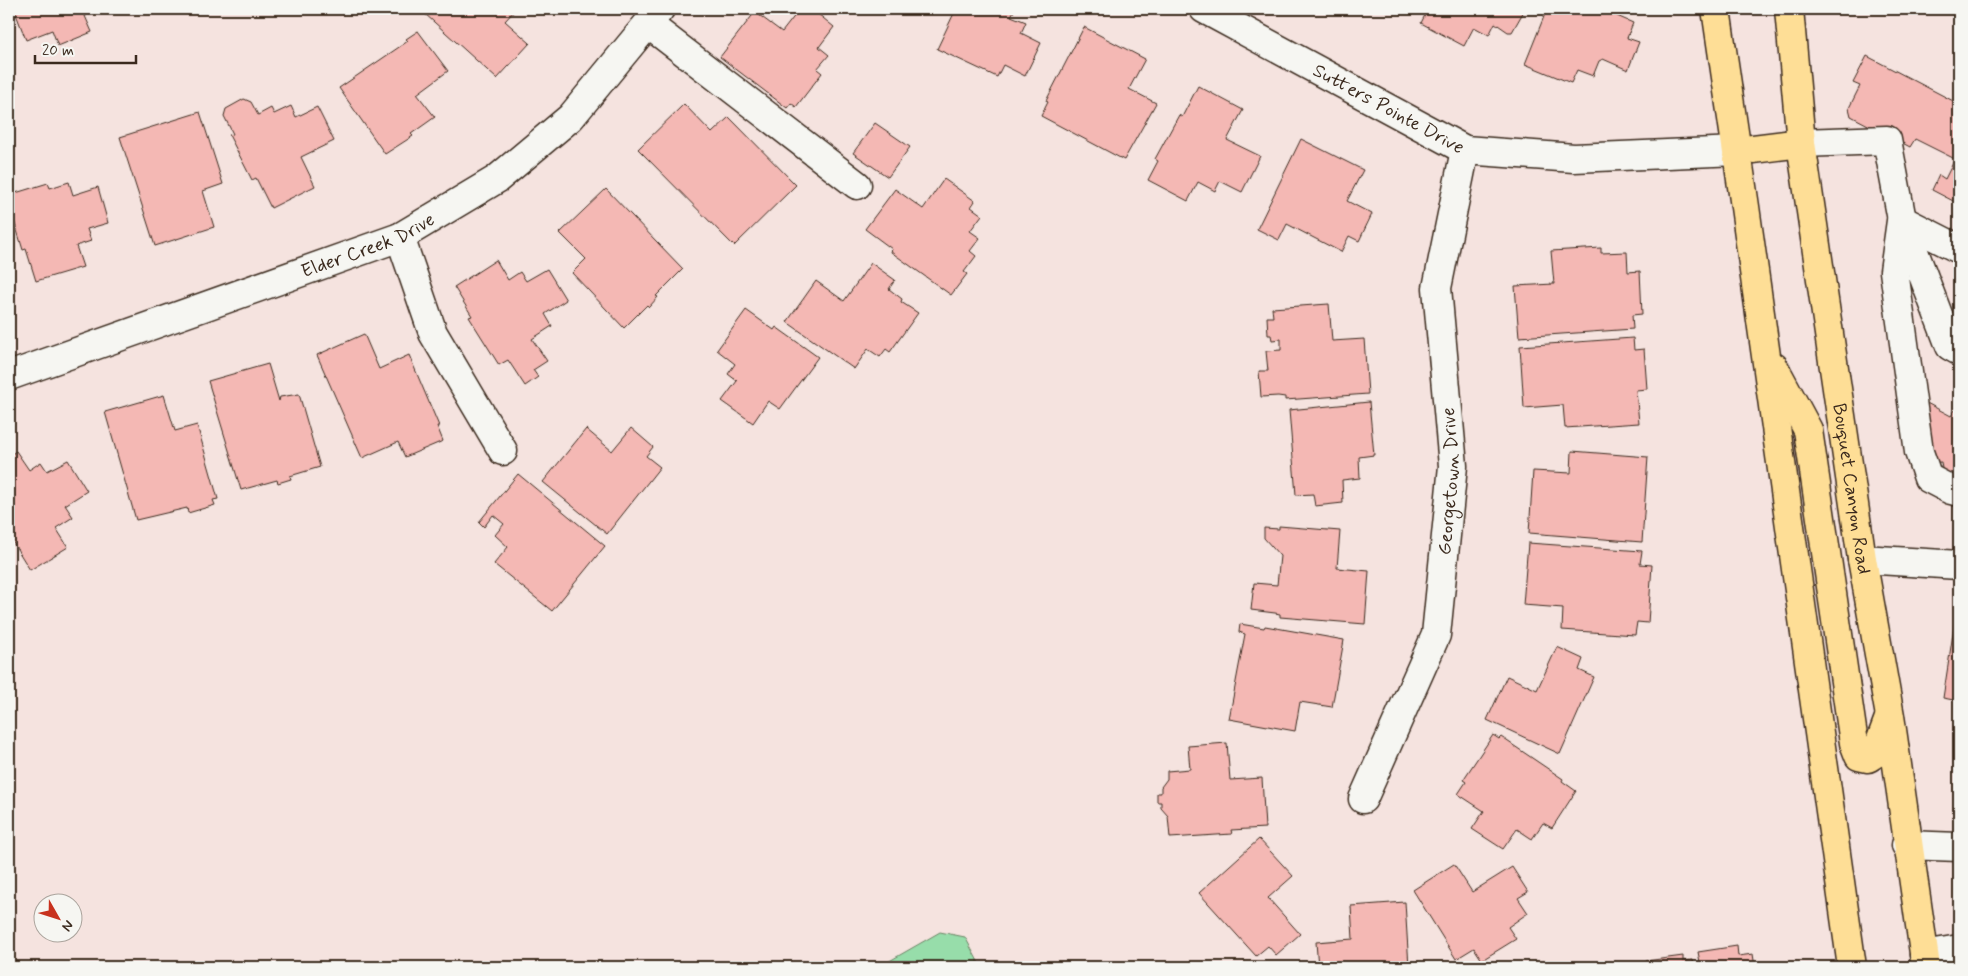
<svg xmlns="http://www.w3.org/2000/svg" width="1968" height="976" font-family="Mynerve,sans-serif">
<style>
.green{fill:#97ddaa;stroke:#698464}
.building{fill:#f4b8b4;stroke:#3b2a1e}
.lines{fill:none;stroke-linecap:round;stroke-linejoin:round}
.minor-casing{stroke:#3b2a1e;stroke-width:31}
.major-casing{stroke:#3b2a1e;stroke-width:31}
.minor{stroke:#f6f6f2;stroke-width:28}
.major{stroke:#fede96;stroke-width:28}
.labels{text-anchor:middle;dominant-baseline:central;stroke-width:4.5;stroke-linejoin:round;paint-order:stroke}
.street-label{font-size:19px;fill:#3b2a1e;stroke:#f6f6f2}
</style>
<rect width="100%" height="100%" fill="#f5e3df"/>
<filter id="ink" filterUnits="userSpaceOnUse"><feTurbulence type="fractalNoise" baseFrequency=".02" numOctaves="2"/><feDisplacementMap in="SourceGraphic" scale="10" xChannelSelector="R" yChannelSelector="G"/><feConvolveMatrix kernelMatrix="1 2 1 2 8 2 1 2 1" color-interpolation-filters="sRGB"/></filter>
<g filter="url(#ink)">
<!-- green -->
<polygon class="green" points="940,932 965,937 981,967 879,967"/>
<!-- building -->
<g class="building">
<polygon points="14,9 97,9 85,16 92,32 58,46 52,30 26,40"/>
<polygon points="428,9 516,9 505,21 530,43 497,79 424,13"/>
<polygon points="800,9 812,9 834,27 819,47 829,55 817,69 822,73 796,107 791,103 787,108 720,57 755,12 782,32"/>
<polygon points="956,9 1015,9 1011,16 1026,22 1021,33 1041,43 1025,76 1003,65 997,77 937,49"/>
<polygon points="1428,9 1525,9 1512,32 1508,32 1495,23 1489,35 1474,27 1464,46 1421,23"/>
<polygon points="1547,9 1617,9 1615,13 1618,14 1617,16 1633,23 1627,38 1639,42 1628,70 1603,59 1599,61 1593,76 1577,70 1571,83 1525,64"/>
<polygon points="1084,27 1145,59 1129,89 1156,103 1124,160 1041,116 1048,102 1046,101"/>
<polygon points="418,31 448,71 417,94 435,117 411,134 413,136 385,154 339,88 408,41 406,39"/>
<polygon points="1867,56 1959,104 1959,204 1932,190 1939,175 1945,179 1955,159 1915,139 1910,147 1851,116 1849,108 1860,86 1853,83"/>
<polygon points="1198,86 1243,110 1227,140 1260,156 1242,192 1220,181 1215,191 1198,182 1188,201 1148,180 1158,161 1155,159 1179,115 1182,117"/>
<polygon points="244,99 251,102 258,115 271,108 274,114 291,106 296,117 317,107 334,141 301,157 315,186 271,208 256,178 252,180 229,135 233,134 224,116 226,109"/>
<polygon points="684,104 712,133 729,117 796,185 734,246 638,149"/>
<polygon points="200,112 223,184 203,191 214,227 155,246 120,137"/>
<polygon points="875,123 910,147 888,177 853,153"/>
<polygon points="1301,139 1363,170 1347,201 1372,214 1359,241 1349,236 1341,252 1287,224 1279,240 1257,229"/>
<polygon points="944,179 975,201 971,207 982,215 970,231 980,238 970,251 976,256 964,272 967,274 951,295 891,252 892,249 865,229 895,189 923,209"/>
<polygon points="69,182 73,195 98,187 108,223 87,229 91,241 76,246 83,267 36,281 26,249 23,250 9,204 9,195 48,183 50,188"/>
<polygon points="606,189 683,269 656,296 658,297 649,307 647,305 624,328 572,273 586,259 560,233"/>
<polygon points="1601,248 1601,253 1627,252 1628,272 1640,271 1642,314 1632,315 1633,329 1519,337 1515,286 1554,284 1551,251"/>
<polygon points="496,260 508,280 520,272 526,281 547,269 566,300 545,314 552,326 532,339 547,361 533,370 538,377 525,386 508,360 499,365 469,317 472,316 454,287"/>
<polygon points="871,263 895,280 889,289 902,299 901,302 918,313 890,352 886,349 880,357 868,349 854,369 787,322 816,281 844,301"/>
<polygon points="1329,304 1332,341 1364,339 1368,394 1285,400 1285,397 1278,396 1261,397 1259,371 1268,371 1266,351 1281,350 1281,339 1272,340 1271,335 1268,335 1267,317 1273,317 1272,308"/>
<polygon points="746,310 774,330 776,327 818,357 780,409 768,401 753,423 722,401 737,381 728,374 735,364 717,350"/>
<polygon points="364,334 379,369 409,355 439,426 437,426 443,441 405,457 398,442 362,458 317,355"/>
<polygon points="1633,338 1634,350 1644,349 1647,389 1636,390 1639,423 1565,428 1563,405 1524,408 1520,346"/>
<polygon points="268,364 279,401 280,397 299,394 320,467 290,476 291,479 278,483 277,480 241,490 208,381"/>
<polygon points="164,395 175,431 197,425 218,499 213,500 215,505 188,513 187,508 136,520 105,412"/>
<polygon points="1923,401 1951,416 1955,410 1959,413 1959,484 1943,475 1941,462 1932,463"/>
<polygon points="1369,402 1374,455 1359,457 1360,478 1342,480 1343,503 1315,506 1313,494 1296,495 1289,410"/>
<polygon points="631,428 653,447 646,456 660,467 607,534 543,482 586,429 612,451"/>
<polygon points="16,451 29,470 41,462 47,471 68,460 87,491 65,505 73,517 56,528 68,547 30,570 9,536 9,456"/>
<polygon points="1572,451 1648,457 1642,542 1529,533 1533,471 1571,473"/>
<polygon points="518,474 605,546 552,611 494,564 508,547 495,535 504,524 493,515 484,527 479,522"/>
<polygon points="1279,526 1340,531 1337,568 1369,571 1365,624 1280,617 1280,614 1275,613 1251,610 1254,583 1277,585 1280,556 1264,538 1264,528 1279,529"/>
<polygon points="1528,543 1642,551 1640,564 1652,565 1648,623 1637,622 1635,635 1562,630 1563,608 1523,605"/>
<polygon points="1956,614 1959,615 1959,701 1943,698"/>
<polygon points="1240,624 1264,628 1265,626 1344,640 1332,707 1300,702 1295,731 1229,719 1245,634 1239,632"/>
<polygon points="1557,647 1583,659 1579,670 1594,677 1560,754 1487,720 1507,676 1537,690"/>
<polygon points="1493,735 1499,739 1501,737 1563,779 1562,781 1576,791 1552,828 1543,823 1532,839 1517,829 1503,849 1472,829 1484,811 1458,794 1466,782 1463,780"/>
<polygon points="1227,743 1230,780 1262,778 1265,828 1231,830 1232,834 1170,838 1168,816 1161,808 1161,802 1157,802 1157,793 1161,793 1161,787 1167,779 1167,771 1190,769 1188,746"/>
<polygon points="1259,839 1293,876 1268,898 1300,934 1276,955 1268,946 1256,956 1199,893"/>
<polygon points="1454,864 1472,892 1512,867 1528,892 1518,898 1528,913 1508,927 1516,939 1482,960 1474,948 1456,959 1413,890"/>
<polygon points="1405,902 1409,967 1318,967 1316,942 1353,939 1351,906"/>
<polygon points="1737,946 1738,956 1753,954 1755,967 1701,967 1698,952"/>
<polygon points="1683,956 1683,961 1693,960 1694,967 1647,967 1646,961"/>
</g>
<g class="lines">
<defs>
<g id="minor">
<path id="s1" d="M1204,9L1465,150L1574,158L1737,151"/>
<polyline points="648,24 857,185"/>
<polyline points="1801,143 1887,140 1902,220 1950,346 1959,351"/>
<polyline points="1902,220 1959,249"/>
<polyline points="1901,221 1894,271 1919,452 1928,478 1951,490 1959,492"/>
<polyline points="400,237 433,333 503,451"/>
<path id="s2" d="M9,376L400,237L497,179L571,117L660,9"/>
<polyline points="1862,559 1959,565"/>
<path id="s3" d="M1363,799L1436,635L1453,466L1437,288L1465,150"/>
<polyline points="1906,845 1959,847"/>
<polyline points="1924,955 1959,949"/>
</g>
<g id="major">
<path d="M1716,9C1763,328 1809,647 1852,967"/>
<path id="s4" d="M1789,9L1801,143L1862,559L1890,716L1926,967"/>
<polyline points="1737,151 1801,143"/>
<polyline points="1774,367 1808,430 1854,743 1859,756 1868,758 1876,753 1889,718"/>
</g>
</defs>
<!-- minor casing -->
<use href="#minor" class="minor-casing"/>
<!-- major casing -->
<use href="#major" class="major-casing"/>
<!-- minor -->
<use href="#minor" class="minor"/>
<!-- major -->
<use href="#major" class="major"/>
</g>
</g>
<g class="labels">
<!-- street labels -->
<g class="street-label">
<text stroke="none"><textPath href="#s1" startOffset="210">Sutters Pointe Drive</textPath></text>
<text stroke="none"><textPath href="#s2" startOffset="382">Elder Creek Drive</textPath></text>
<text stroke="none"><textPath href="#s3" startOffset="334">Georgetown Drive</textPath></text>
<text stroke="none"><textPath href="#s4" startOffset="484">Bouquet Canyon Road</textPath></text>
</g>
</g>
<!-- margin -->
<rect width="1968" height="976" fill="none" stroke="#f6f6f2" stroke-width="30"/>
<rect x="15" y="15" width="1938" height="946" fill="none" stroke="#3b2a1e" stroke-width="2" filter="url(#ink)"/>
<!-- north arrow -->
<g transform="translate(58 918) rotate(129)"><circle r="24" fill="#f6f6f2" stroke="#aba49d"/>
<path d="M0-4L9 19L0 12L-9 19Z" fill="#c8321e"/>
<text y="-8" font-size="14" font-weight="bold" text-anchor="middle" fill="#3b2a1e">N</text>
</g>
<!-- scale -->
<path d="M35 55v8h101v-8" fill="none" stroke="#3b2a1e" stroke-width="2.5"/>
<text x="42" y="55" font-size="15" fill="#3b2a1e" stroke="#f6f6f2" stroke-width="4" paint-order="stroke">20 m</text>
</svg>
